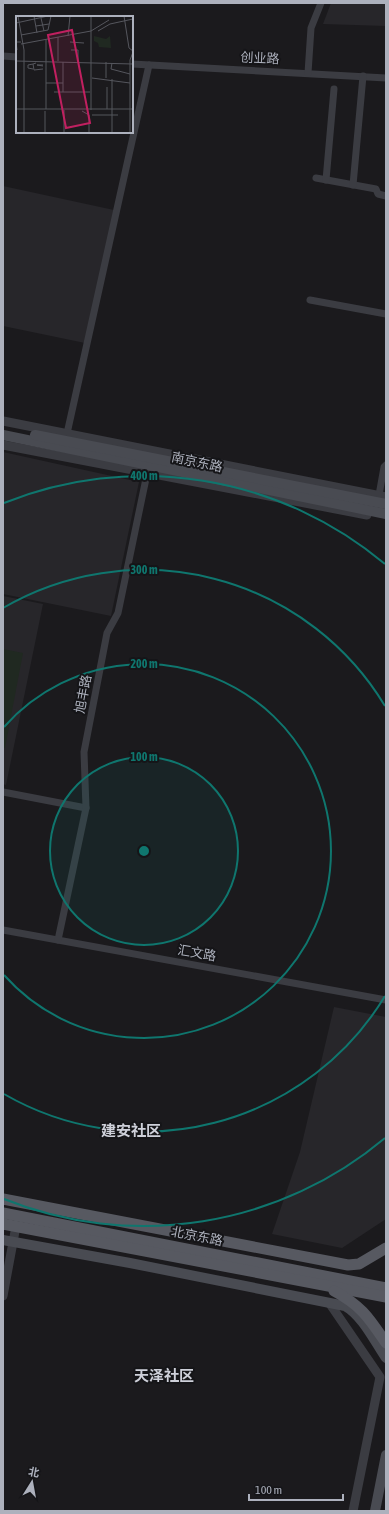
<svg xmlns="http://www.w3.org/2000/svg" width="389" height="1514" font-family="'Asap Condensed','Noto Sans SC',sans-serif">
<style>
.built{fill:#27262a}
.green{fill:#202921}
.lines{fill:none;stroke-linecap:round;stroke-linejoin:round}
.minor{stroke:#3b3c42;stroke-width:7}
.tertiary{stroke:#3b3c42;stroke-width:9}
.secondary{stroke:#494b52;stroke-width:10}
.primary{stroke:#575961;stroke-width:11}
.ring{fill:none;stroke:#0f766e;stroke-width:2}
.labels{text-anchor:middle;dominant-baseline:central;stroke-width:4;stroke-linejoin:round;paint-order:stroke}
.street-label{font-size:13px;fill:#adb1bd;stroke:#151518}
.quarter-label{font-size:15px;font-weight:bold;fill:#ced0d9;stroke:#151518}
.inset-road{fill:none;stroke:#55565d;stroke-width:1}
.view{fill:#c12060;fill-opacity:0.15;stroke:#c12060;stroke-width:2}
.inset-edge{fill:none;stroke:#adb1bd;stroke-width:2}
.centre{fill:#0f766e;stroke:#151518;stroke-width:2}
.ring-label{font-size:12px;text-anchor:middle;font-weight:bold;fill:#0f766e;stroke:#151518;stroke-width:4;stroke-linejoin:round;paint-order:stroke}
</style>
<rect width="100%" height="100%" fill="#1b1a1d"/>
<!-- built -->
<g class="built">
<polygon points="331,3 386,3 386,26 323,24"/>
<polygon points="3,186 114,210 85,343 3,326"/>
<polygon points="3,452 139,482 111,616 3,594"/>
<polygon points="3,596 43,604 6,785 3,784"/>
<polygon points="334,1007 386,1017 386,1219 342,1248 272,1234 300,1152"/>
</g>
<!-- green -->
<polygon class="green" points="3,649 23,653 5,748 3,747"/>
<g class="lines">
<!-- minor -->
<g class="minor">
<polyline points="3,56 17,57"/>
<polyline points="132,64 386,78"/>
<polyline points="308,73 311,28 321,3"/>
<polyline points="316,178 376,189 378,194 386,196"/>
<polyline points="326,180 334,89"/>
<polyline points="353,185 363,76"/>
<polyline points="310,300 386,314"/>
<polyline points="66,438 149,65"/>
<polyline points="379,495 384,467 386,465"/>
<polyline points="3,792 86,808"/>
<polyline points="3,930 386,1000"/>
<polyline points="58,940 86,808 84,752 107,633 118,613 148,469"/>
</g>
<!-- tertiary -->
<g class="tertiary">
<polyline points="3,421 386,497"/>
<polyline points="3,445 367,515"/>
<polyline points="3,1296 16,1226"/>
<polyline points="330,1304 380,1377 353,1511"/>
</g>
<!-- secondary -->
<g class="secondary">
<polyline points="3,435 386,514"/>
<polyline points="35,435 386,504"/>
<path d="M3,1240L130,1263L345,1306C362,1315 375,1342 386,1358"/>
<polyline points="375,1511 386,1455"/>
</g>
<!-- primary -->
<g class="primary">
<polyline points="3,1199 348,1265 359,1264 386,1248"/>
<polyline points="3,1213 386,1288"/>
<polyline points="3,1224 386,1297"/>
<path d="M334,1291C362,1306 369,1318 386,1343"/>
</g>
</g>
<!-- distance rings -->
<circle cx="144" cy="851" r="94" fill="#0f766e" fill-opacity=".12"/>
<g class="ring">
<circle cx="144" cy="851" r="94"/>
<path d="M4 727A187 187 0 1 1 4 975"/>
<path d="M385 996A281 281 0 0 1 4 1094M3 608A281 281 0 0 1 385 706"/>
<path d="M385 1138A375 375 0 0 1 4 1199M4 503A375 375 0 0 1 385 564"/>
</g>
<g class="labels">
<!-- street labels -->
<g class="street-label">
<text transform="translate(260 58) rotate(3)">创业路</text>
<text transform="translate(197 462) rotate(12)">南京东路</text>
<text transform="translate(83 694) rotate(-79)">旭丰路</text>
<text transform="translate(197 953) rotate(10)">汇文路</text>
<text transform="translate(197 1236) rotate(11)">北京东路</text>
</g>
<!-- quarter labels -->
<g class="quarter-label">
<text x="131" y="1130">建安社区</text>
<text x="164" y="1375">天泽社区</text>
</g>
</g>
<!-- overview -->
<g transform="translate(16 16)">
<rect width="117" height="117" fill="#1b1a1d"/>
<path d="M78,20L90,23L94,20L95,32L83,31L82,27L78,25Z" fill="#202921"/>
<path class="inset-road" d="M2,0L8,34V117M18,0L21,17M108,0L113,32L117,35M25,2L28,15M0,7L32,0M20,10L33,8M82,15L94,8L117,3M5,19L32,14L35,0M52,20L54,0M54,26L68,27M5,28L75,15L93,4M1,34L0,26H5M55,34H62V45M0,45L117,48M42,45V21M47,46V76M20,47L17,48L18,54L27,53M96,47L95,53L114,58M17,48L12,49V52L17,53M27,49H21L27,50M76,62L114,67M90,62V46M30,67H47M38,76H74M0,93H117M30,93V23M91,93V71M48,94V117M75,94V0M29,95V117M66,95L73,99V117M76,99H102M96,117V63M114,117V44L117,36"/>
<path class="view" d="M56,14L74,107L50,112L32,19Z"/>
<rect width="117" height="117" class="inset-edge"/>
</g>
<circle cx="144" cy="851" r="6" class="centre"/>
<g class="ring-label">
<text x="144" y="480">400 m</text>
<text x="144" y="574">300 m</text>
<text x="144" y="668">200 m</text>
<text x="144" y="761">100 m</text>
</g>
<!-- border -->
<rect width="389" height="1514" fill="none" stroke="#adb1bd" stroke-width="8"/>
<!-- north arrow -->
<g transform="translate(32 1482) rotate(11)" stroke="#151518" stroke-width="3" paint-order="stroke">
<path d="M0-3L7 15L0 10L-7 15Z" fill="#adb1bd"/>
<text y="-6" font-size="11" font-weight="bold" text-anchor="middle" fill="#adb1bd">北</text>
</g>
<!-- scale -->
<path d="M249 1494v6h94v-6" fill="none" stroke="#adb1bd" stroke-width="2"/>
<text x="255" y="1494" font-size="12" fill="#adb1bd" stroke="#151518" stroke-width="3" paint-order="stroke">100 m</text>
</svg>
